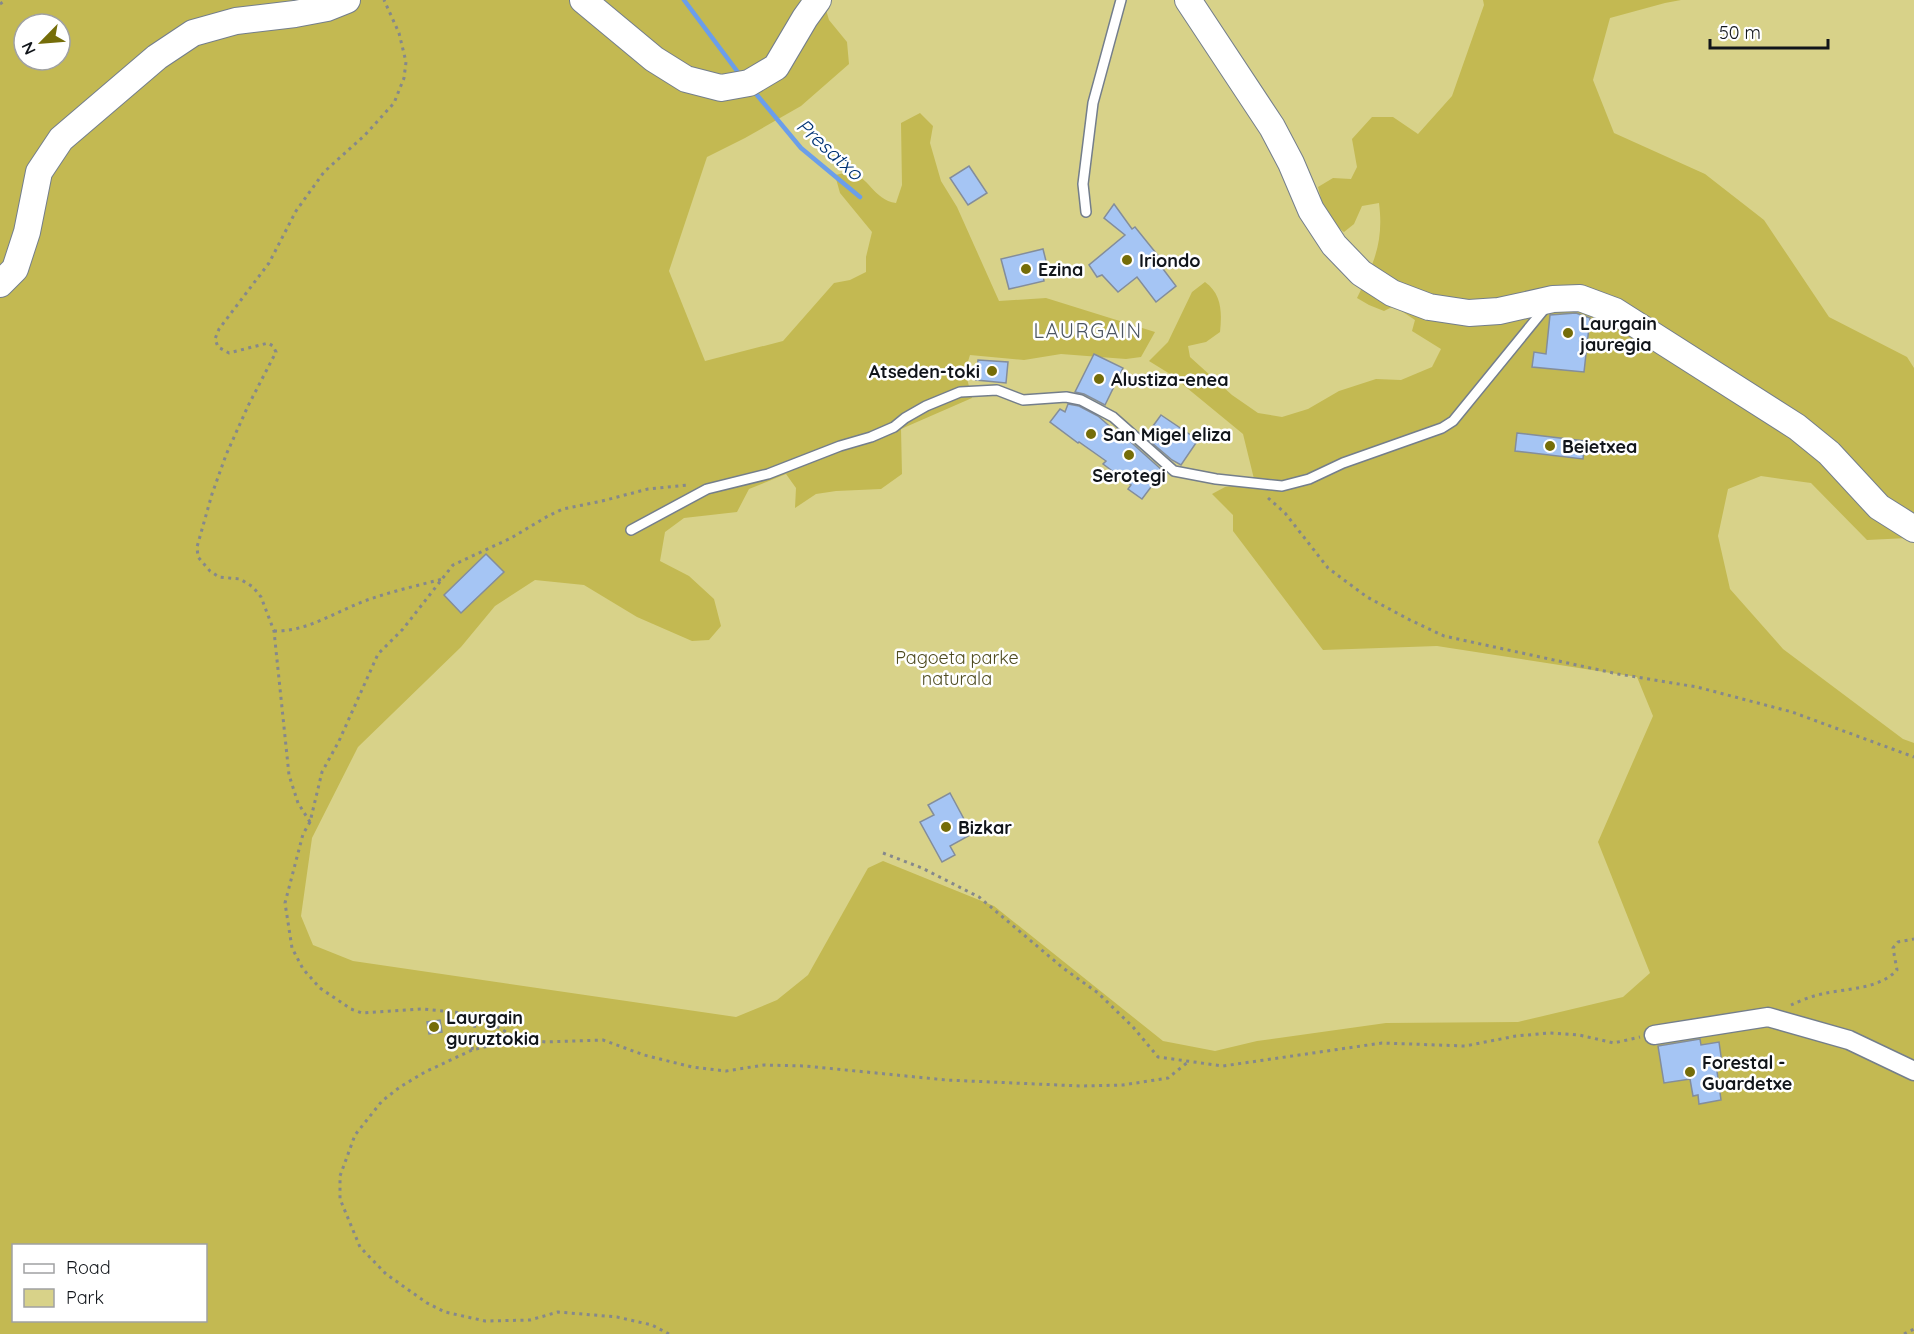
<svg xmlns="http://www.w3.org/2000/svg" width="1914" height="1334" font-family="Quicksand,sans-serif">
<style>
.green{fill:#d8d289;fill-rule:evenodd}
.forest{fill:#c3b952;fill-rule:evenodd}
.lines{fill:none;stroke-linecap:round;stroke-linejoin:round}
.stream{stroke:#6b9eea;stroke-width:4.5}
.building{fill:#a5c5f4;stroke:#838d9b;stroke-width:1.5}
.service-casing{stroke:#747e8b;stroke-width:12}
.minor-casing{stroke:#747e8b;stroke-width:21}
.secondary-casing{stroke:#747e8b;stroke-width:28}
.path{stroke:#85888c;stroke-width:3;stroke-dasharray:3 4.5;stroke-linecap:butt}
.service{stroke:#fff;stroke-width:9}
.minor{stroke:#fff;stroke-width:18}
.secondary{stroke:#fff;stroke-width:26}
.poi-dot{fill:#756d09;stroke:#fff;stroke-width:2}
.labels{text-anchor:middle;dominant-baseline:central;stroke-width:5;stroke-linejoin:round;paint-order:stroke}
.poi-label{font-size:18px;font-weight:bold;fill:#11151a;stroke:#fff;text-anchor:start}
.park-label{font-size:18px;fill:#4e4b20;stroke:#fff}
.water-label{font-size:20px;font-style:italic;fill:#003374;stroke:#fff}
.neighbourhood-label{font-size:20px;letter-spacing:1.5px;fill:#4c5562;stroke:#fff}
</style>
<rect width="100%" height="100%" fill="#f8fafd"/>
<!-- green -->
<path class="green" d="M0,0H1914V1334H0ZM24,24H60V60H24ZM14,1246H206V1320H14Z"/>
<!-- forest -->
<path class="forest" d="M0,0H823L829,20L847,42L849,64L801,106L745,138L707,157L669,271L705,361L783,341L834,283L850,280L866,272V257L872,232L840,193L835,175C839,175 845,172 849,173C869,175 873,200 896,203L902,185L901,123L920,113L933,126L930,143L941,181L957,207L999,301L1046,298L1155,332L1141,357L1126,359L1061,354L1024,360L970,355L965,371L972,398L901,429L902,474L881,489L836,491L816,494L795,508L796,488L786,474L749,489L737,512L684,518L665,532L660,561L689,576L714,599L721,626L709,640L692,641L637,617L584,585L535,580L495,606L461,647L358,747L312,838L301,916L313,945L353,961L736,1017L777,1000L808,975L868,868L883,861L994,906L1163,1041L1215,1051L1257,1041L1386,1023L1518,1022L1623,997L1650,973L1598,842L1653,716L1637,677L1437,646L1323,650L1233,531V515L1212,494L1225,487L1255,483L1243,434L1170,374L1149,361L1168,342L1192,292L1205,282C1222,294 1222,313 1220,332L1206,342L1188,346L1190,357L1232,395L1258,413L1282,417L1308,409L1339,391L1376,379L1401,380L1432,367L1441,349L1412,331L1415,320L1394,306L1384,311L1369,305L1357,298C1374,263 1384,242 1379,203L1362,206L1354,224L1344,232L1326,218L1318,187L1333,178L1351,179L1357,167L1352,139L1372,117H1393L1418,134L1452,96L1484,5L1483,0H1681L1665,3L1610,18L1593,80L1614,133L1705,174L1764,220L1829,317L1907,357L1914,368V541L1908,538L1867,540L1811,483L1761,476L1728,489L1718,536L1730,589L1783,649L1903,739L1914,743V1334H0ZM24,24H60V60H24ZM14,1246H206V1320H14Z"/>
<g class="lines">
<!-- stream -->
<g class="stream">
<polyline points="684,0 737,71"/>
<polyline points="757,95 801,148 860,197"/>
</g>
</g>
<!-- building -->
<g class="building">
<polygon points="969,166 987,193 968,205 950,178"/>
<polygon points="1114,204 1132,229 1135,227 1160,258 1157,261 1176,286 1156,302 1137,277 1118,292 1102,275 1097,277 1089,265 1125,235 1104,218"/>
<polygon points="1043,249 1049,273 1043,275 1044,281 1009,289 1001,259"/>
<polygon points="1576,313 1590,318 1584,372 1532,367 1534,352 1546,354 1550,315"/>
<polygon points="1094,354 1123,368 1105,405 1084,394 1075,392"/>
<polygon points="978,360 1008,362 1006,383 976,380"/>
<polygon points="1068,404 1079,406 1098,416 1123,438 1124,436 1163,471 1142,499 1128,489 1131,485 1103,464 1106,461 1079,442 1078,443 1050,422 1060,409 1065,412"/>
<polygon points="1161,415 1198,440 1181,465 1172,460 1145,437"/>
<polygon points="1517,433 1585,441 1583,459 1515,451"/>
<polygon points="486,554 504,572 461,613 444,595"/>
<polygon points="950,793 972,834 950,846 955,855 942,862 920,822 934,815 928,805"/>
<polygon points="440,1020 442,1032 429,1034 427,1022"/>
<polygon points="1700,1039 1701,1045 1719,1042 1722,1063 1716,1064 1721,1100 1699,1104 1698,1095 1693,1096 1690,1079 1664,1083 1658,1046"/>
</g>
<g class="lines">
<defs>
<g id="service">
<polyline points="1086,212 1083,184 1093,103 1121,0"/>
<polyline points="631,530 707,489 768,474 840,446 871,437 894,427 905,418 926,406 960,392 997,390 1023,400 1066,397 1081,400 1113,417 1174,471 1216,479 1282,486 1309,479 1343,463 1442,428 1453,421 1546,307"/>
</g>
<polyline id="minor" points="1654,1035 1768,1017 1849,1040 1914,1071"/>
<g id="secondary">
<polyline points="583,0 654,59 686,79 721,88 749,83 776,67 805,18 818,0"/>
<polyline points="1188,0 1272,127 1291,163 1311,210 1334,245 1361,273 1392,293 1429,307 1469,313 1499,311 1553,299 1580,298 1615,311 1797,427 1829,453 1879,507 1914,529"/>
<polyline points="0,284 15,269 27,232 39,172 61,139 157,57 193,33 236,21 295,14 327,8 347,0"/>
</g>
</defs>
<!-- service casing -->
<use href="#service" class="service-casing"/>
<!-- minor casing -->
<use href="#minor" class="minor-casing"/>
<!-- secondary casing -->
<use href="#secondary" class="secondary-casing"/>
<!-- path -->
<g class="path">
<polyline points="0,4 6,0"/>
<polyline points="1268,498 1285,513 1328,568 1367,597 1410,620 1444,636 1618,674 1697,687 1792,712 1914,757"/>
<path d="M274,631C308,632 338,610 370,599C394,591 419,585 443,579"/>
<polyline points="310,822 298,803 289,775 274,631 261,597 253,587 240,579 219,577 210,571 198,557 197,547 212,494 226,455 248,406 276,352 273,346 268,343 229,353 218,347 215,339 219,329 269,263 296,211 324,172 365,135 394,103 404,78 406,62 399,33 384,0"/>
<polyline points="883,853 922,868 979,897 1063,968 1098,993 1133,1027 1158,1057 1223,1066 1382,1043 1465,1046 1516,1036 1550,1033 1579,1035 1614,1043 1640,1037"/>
<path d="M1791,1005C1800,1001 1811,996 1822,994C1847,988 1878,990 1897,970L1893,948L1898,942L1914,939"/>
<polyline points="519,1039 474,1014 422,1009 362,1013 351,1009 320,988 303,969 292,948 285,903 303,834 310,822 322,772 339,741 378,654 403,629 453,565 511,538 548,516 563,509 602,501 648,489 688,485"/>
<polyline points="472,1050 475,1034 474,1014"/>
<polyline points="669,1334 652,1325 617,1317 558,1312 530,1320 485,1321 445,1312 427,1303 386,1274 360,1247 340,1199 340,1176 355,1135 382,1101 400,1087 425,1072 472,1050 519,1039 546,1042 603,1040 644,1055 692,1067 726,1071 764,1065 806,1066 946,1080 1081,1086 1123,1085 1168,1078 1188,1062"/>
<polyline points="1904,1334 1914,1329"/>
</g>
<!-- service -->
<use href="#service" class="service"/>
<!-- minor -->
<use href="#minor" class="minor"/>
<!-- secondary -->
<use href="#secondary" class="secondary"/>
</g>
<!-- markers -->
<g class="poi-dot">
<circle cx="1127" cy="260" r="6"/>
<circle cx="1026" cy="269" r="6"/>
<circle cx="1568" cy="333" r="6"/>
<circle cx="992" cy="371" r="6"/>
<circle cx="1099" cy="379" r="6"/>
<circle cx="1091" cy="434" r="6"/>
<circle cx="1550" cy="446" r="6"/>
<circle cx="1129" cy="455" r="6"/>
<circle cx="946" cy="827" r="6"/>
<circle cx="434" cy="1027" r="6"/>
<circle cx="1690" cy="1072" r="6"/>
</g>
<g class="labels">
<!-- poi labels -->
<g class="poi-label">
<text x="1139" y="260">Iriondo</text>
<text x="1038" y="269">Ezina</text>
<text x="1580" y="323">Laurgain<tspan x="1580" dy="21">jauregia</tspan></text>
<text x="980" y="371" text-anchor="end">Atseden-toki</text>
<text x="1111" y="379">Alustiza-enea</text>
<text x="1103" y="434">San Migel eliza</text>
<text x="1562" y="446">Beietxea</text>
<text x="1129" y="475" text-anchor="middle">Serotegi</text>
<text x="958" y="827">Bizkar</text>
<text x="446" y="1017">Laurgain<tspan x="446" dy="21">guruztokia</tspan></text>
<text x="1702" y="1062">Forestal -<tspan x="1702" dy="21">Guardetxe</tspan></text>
</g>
<!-- park labels -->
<g class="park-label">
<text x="957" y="657">Pagoeta parke<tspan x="957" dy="21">naturala</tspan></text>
</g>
<!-- water labels -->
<g class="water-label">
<text transform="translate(830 149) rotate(42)">Presatxo</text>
</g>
<!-- neighbourhood labels -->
<g class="neighbourhood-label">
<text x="1088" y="330">LAURGAIN</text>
</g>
</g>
<!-- legend -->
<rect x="12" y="1244" width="195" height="78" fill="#ffffff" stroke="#a0a1a3" stroke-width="1.5"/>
<rect x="24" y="1264" width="30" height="9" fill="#ffffff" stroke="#a0a1a3" stroke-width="1.5"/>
<text x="66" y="1274" font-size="18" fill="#11151a">Road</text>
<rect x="24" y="1289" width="30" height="18" fill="#d8d289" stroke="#a0a1a3" stroke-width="1.5"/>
<text x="66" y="1304" font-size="18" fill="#11151a">Park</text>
<!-- north arrow -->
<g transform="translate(42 42) rotate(245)"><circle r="28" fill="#ffffff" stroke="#a0a1a3" stroke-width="1.5"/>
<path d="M0-4.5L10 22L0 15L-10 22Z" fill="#756d09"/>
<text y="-9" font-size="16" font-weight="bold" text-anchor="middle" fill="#11151a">N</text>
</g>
<!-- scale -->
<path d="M1710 39v9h118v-9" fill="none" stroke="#11151a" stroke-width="3"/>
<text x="1719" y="39" font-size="18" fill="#11151a" stroke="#ffffff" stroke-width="4.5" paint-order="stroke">50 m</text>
</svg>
